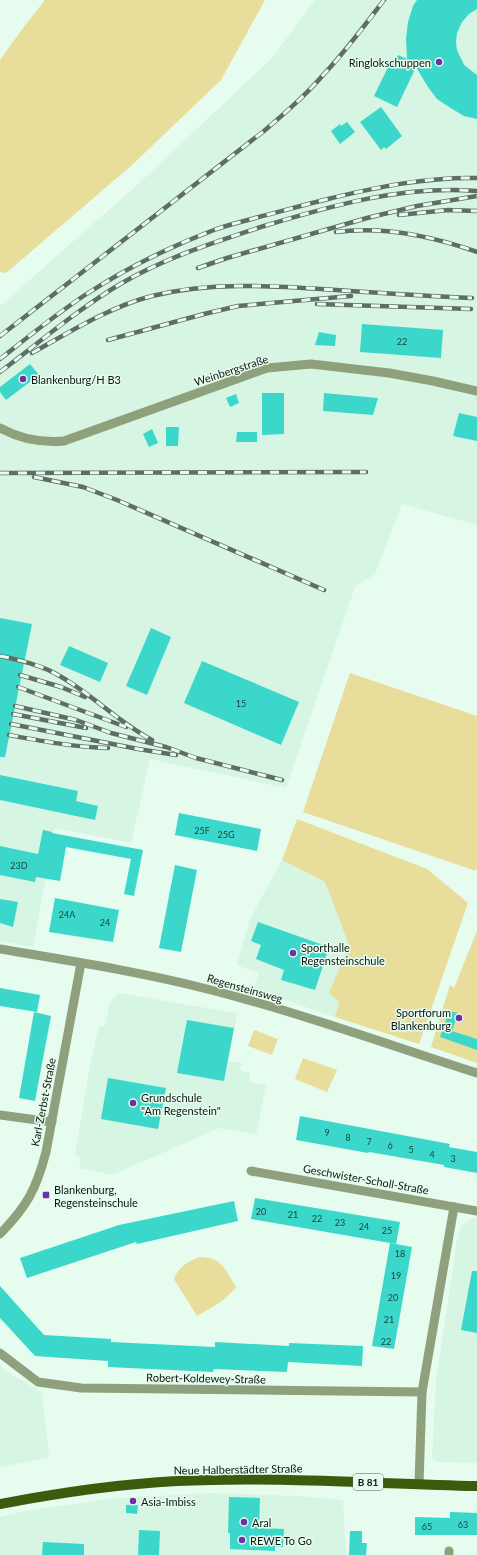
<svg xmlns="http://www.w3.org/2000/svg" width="477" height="1555" font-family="Lato,sans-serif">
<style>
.built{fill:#d6f5e2}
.green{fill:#e8dd9b}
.building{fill:#3bd7cb}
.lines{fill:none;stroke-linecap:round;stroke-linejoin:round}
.minor{stroke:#8fa17c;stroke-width:9}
.primary{stroke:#3d5b0c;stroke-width:10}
.rail-casing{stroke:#606d64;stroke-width:4.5}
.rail{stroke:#e6fcee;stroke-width:3;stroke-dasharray:9;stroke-linecap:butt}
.poi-dot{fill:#6d30a6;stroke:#e6fcee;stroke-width:1.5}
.labels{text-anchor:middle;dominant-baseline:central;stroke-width:3;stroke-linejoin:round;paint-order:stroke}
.number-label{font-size:9px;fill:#194640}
.shield{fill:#e6fcee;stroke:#4f5b53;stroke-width:1}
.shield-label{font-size:10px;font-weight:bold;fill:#0e1611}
.poi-label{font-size:11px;fill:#0e1611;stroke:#e6fcee;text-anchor:start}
.street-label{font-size:11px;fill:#0e1611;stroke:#e6fcee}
</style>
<rect width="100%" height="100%" fill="#e6fcee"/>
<!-- built -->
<g class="built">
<polygon points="315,0 477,0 477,525 402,504 375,574 355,587 286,788 150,759 131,843 55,828 33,947 0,941 0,306 135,187 273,57"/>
<polygon points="282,860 325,882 349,945 329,993 339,1002 335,1017 253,989 259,973 237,965 250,919"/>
<polygon points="118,993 237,1013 228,1061 242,1063 240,1070 250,1073 250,1082 266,1085 256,1134 219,1128 112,1175 79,1168 81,1157 75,1156 90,1066 99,1026 105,1026 110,1002"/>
<polygon points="473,1218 477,1219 477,1463 439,1462 432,1459 436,1381 457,1240 461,1226"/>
<polygon points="0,1365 7,1372 42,1392 49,1457 0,1467"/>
<polygon points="213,1493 297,1496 343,1500 346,1555 0,1555 0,1517 24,1511 117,1498"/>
</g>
<!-- green -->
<g class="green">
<polygon points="45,0 265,0 221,80 132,165 6,273 0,272 0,60 23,28"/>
<polygon points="350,673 477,716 477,866 476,871 303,812"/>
<polygon points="297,819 427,869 468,903 419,1044 335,1017 339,1002 329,993 349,945 325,882 282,860"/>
<polygon points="477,931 477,1063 431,1047 450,985 454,988"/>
<polygon points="254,1030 278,1039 272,1055 248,1046"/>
<polygon points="303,1058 337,1070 327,1092 295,1079"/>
<path d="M199,1257C222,1257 225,1269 236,1287C225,1301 211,1308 197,1316L174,1279C178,1267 188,1262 199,1257Z"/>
</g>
<!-- building -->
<g class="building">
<polygon points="417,0 477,0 477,9 469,14 462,22 457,33 456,42 457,50 464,65 477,75 477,119 464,116 449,107 437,99 428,87 416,67 397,107 374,96 392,59 395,61 398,55 407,59 406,39 408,22 413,6"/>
<polygon points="381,107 402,136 386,149 384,147 381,150 360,122"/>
<polygon points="347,122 355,132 340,144 331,131 340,124 341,126"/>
<polygon points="362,324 443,330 441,358 360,352"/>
<polygon points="319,332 336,335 335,346 315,345"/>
<polygon points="30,364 39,375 6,400 0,392 0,387"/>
<polygon points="262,393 284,393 284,434 262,435"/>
<polygon points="324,393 378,398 373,415 323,411"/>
<polygon points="236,394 239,403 230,407 226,398"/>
<polygon points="459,413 477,417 477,441 453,436"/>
<polygon points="166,427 179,427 178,446 166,446"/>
<polygon points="152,429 158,443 149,447 143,434"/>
<polygon points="237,432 257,432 257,442 236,442"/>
<polygon points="0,618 32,624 5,757 0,757"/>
<polygon points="151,628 171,637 147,695 126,686"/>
<polygon points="69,646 108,663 100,682 60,665"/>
<polygon points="202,661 299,702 281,745 184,703"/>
<polygon points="0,775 78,791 76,801 98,806 95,820 0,800"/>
<polygon points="179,813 261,829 257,851 175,835"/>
<polygon points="43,830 52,832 52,833 143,850 134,896 124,894 131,859 66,847 60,881 36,877 35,882 0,875 0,846 38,854"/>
<polygon points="175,865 197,870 181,952 159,948"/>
<polygon points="55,898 119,910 113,942 49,932"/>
<polygon points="0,899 18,902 13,927 0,923"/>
<polygon points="258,922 329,947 315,990 281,980 284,970 256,959 261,945 251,941"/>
<polygon points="0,988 40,995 37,1012 0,1006"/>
<polygon points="449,1011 458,1013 452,1031 477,1039 477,1050 440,1037"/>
<polygon points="34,1012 51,1016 35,1101 19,1098"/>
<polygon points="187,1020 234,1028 224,1081 177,1073"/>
<polygon points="108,1078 166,1088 158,1129 101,1119"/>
<polygon points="300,1116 450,1144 449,1147 477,1152 477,1173 444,1167 444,1165 369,1152 368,1153 296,1140"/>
<polygon points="255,1198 400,1222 396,1244 251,1219"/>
<polygon points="234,1201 238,1221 137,1244 136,1242 27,1278 20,1258 119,1225"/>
<polygon points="390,1243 412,1247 394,1349 372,1346"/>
<polygon points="472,1271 477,1271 477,1333 461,1330"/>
<polygon points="0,1286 44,1335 111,1339 111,1342 215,1347 215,1342 289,1346 289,1343 363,1346 362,1366 288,1362 287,1372 214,1369 213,1372 108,1367 108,1361 35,1356 0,1318"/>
<polygon points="229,1497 260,1498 259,1528 284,1529 283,1547 275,1547 275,1551 230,1549 230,1533 228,1533"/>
<polygon points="126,1505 138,1505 137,1514 126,1513"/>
<polygon points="450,1512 477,1513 477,1535 415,1535 415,1517 450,1518"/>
<polygon points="139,1530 160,1531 159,1555 138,1555"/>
<polygon points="350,1531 362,1531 362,1543 367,1543 366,1555 349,1555"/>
<polygon points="43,1542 84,1544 84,1555 42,1555"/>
</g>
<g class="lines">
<!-- minor -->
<g class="minor">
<path d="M0,428C20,439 42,443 64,441L267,368L311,364L389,373L433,381L477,391"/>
<path d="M0,949C71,961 142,972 211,990C301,1013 389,1045 477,1073"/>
<polyline points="0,1115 52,1122"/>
<polyline points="251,1171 477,1211"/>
<path d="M0,1234C27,1206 36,1190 46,1152L81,963"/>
<polyline points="0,1353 38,1382 81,1388 422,1392"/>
<polyline points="419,1484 422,1392 454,1207"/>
<polyline points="449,1551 449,1555"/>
</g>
<!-- primary -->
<path class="primary" d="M0,1504C58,1493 118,1484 177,1481C277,1476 377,1484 477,1486"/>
<defs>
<g id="rail">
<polyline points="399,215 448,210 477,211"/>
<path d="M336,232C383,226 432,236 477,252"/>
<polyline points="198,268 227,258 367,218 417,206 477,196"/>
<polyline points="317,304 471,309"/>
<path d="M0,336L264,131C285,113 306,95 324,74C346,51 365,25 384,0"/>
<polyline points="108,340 204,314 238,306 351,296"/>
<path d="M32,353C70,332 109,307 152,296C212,281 275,286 336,290C381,293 426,296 472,298"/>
<path d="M0,359C28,337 55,315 85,295C125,269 169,247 214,230C227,225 241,222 255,218C279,212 303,205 328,199C377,187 426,177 477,178"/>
<path d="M0,372C40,342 78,309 122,283C167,257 215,242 264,226C334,205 404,185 477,191"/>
<polyline points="0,473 366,472"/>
<polyline points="34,477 83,487 117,500 324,590"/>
<path d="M0,656C20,660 41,665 58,675C92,694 118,722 152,740"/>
<polyline points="20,675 61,687 85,697"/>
<polyline points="18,687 126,727"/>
<polyline points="15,706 76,720 111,733 166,747 196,758 282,780"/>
<polyline points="13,714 86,728"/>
<polyline points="11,724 138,749 176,755"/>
<path d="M9,735C42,741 74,747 108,748"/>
</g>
</defs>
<!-- rail casing -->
<use href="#rail" class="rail-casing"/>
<!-- rail -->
<use href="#rail" class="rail"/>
</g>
<!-- markers -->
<g class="poi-dot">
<circle cx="439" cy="62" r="4"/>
<circle cx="23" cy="379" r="4"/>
<circle cx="293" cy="953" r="4"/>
<circle cx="459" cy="1018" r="4"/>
<circle cx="133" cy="1103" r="4"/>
<rect x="42" y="1191" width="8" height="8" rx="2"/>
<circle cx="133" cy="1501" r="4"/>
<circle cx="244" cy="1522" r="4"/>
<circle cx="242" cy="1540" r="4"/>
</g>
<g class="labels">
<!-- number labels -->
<g class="number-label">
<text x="402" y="341">22</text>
<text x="241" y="703">15</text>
<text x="202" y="830">25F</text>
<text x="226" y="834">25G</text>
<text x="19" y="865">23D</text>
<text x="67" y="914">24A</text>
<text x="105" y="922">24</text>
<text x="327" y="1132">9</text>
<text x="348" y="1137">8</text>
<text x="369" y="1141">7</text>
<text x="390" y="1145">6</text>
<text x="411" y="1149">5</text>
<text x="432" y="1154">4</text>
<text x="453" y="1158">3</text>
<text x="261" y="1211">20</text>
<text x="293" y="1214">21</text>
<text x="317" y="1218">22</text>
<text x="340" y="1222">23</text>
<text x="364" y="1226">24</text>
<text x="387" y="1230">25</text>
<text x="400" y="1253">18</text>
<text x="396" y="1275">19</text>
<text x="393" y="1297">20</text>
<text x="389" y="1319">21</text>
<text x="386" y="1341">22</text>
<text x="463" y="1524">63</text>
<text x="427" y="1526">65</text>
</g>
<!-- shield labels -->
<rect class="shield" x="353" y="1474" width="30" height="16" rx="3"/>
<g class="shield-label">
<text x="368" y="1482">B 81</text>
</g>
<!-- poi labels -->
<g class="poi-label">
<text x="431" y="62" text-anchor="end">Ringlokschuppen</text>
<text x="31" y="379">Blankenburg/H B3</text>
<text x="301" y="947">Sporthalle<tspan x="301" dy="13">Regensteinschule</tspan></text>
<text x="451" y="1012" text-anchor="end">Sportforum<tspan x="451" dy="13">Blankenburg</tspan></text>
<text x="141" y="1097">Grundschule<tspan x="141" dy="13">"Am Regenstein"</tspan></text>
<text x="54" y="1189">Blankenburg,<tspan x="54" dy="13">Regensteinschule</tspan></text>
<text x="141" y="1501">Asia-Imbiss</text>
<text x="252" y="1522">Aral</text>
<text x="250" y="1540">REWE To Go</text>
</g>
<!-- street labels -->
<g class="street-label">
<text transform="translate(231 370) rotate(-18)">Weinbergstraße</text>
<text transform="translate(245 988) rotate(16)">Regensteinsweg</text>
<text transform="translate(43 1102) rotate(-79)">Karl-Zerbst-Straße</text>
<text transform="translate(366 1179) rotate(10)">Geschwister-Scholl-Straße</text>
<text transform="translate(206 1378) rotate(1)">Robert-Koldewey-Straße</text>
<text transform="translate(238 1469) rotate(-1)">Neue Halberstädter Straße</text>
</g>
</g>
</svg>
